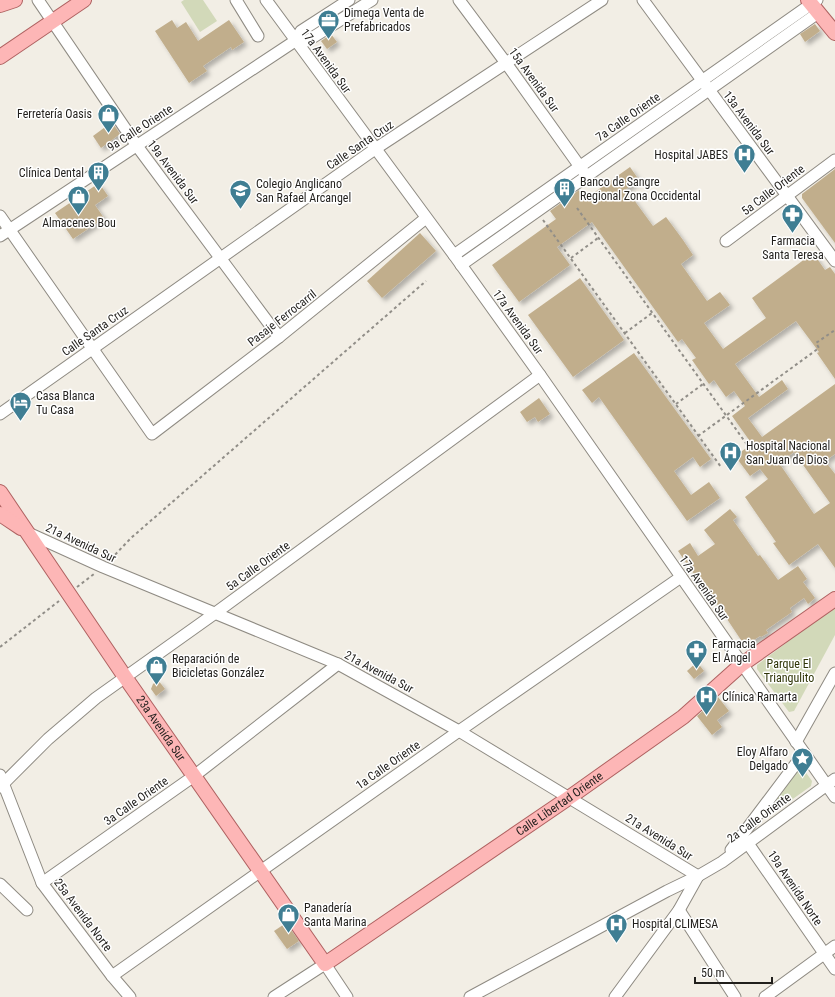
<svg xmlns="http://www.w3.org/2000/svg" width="835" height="997" font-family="'Roboto Condensed',sans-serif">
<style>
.green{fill:#d2d9b9}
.building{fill:#c1ae8c;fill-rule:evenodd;filter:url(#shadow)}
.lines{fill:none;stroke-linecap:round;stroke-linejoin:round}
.minor-casing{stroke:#8f8b83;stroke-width:13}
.major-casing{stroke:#af6261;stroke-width:16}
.path{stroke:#918e88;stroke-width:2;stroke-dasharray:3 3;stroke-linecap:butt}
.minor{stroke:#fff;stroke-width:11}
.major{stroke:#fdb6b6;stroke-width:14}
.labels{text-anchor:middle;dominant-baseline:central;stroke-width:3;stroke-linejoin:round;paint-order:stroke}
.poi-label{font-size:12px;fill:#211f1c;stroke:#fff;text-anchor:start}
.street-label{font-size:12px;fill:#211f1c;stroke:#fff}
.park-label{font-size:12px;fill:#2e3406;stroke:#fff}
</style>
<defs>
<filter id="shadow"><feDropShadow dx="3.5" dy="3.5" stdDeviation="2" flood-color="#0004"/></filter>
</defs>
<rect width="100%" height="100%" fill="#f2eee5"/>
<!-- green -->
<g class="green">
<polygon points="184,0 203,0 217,21 200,32 181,2"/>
<polygon points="835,606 835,635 794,711 789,712 757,669 757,665"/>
<polygon points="800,768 804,770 812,781 811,786 776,811 772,812 771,806"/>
</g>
<!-- building -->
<g class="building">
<polygon points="172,20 177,28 186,22 198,41 229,20 244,42 232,50 231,47 203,66 207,71 189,83 155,31"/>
<polygon points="815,24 820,31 805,42 800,34"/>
<polygon points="331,34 337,42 327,49 321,41"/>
<polygon points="112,122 120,134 101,148 93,136"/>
<path d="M630,167L639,180L626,189L653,226L666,217L683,240L693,255L681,264L707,301L720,292L730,305L704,323L723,349L766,318L752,298L813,253L825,270L830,267L835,274V379L817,353L819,352L796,321L735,364L759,397L782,380L788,389L748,418L762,437L835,384V454L825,461L835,474V568L818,544L789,565L773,543L776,542L745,497L768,479L760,469L750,476L735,456L752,444L732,416L745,406L734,391L726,397L714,380L709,384L692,360L696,358L682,339L678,342L592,222L557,247L570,265L519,302L492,265L556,219L550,211L579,190L585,199ZM794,452L830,503L814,514L779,463Z"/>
<polygon points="835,169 835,243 802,198 802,194"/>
<polygon points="99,183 108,196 95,205 104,218 73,239 55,213"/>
<polygon points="420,233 436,251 382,298 367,281"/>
<polygon points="580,278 624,340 573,377 528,315"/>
<polygon points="634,353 711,459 700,467 693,457 674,471 691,495 709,482 720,498 687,521 599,397 592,403 582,390"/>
<polygon points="539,398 550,414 538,422 535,417 527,422 520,412"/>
<polygon points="730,509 737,517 733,520 758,556 760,555 778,580 798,566 807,579 803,582 815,598 808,604 804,598 790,608 792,612 766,630 768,633 761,637 760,636 745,646 703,583 701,584 678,551 690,543 698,556 715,544 704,530"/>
<polygon points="697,662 704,671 694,679 687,671"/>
<polygon points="158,680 165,689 156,696 151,689 153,684"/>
<polygon points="718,697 729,711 717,720 722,727 712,735 697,716"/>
<polygon points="286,923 299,941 287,949 274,931"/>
</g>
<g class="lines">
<defs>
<g id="minor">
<polyline points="38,0 137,146 279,337"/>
<polyline points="236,0 258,36"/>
<polyline points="266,0 454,255 540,375 835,797"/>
<polyline points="459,0 506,63 583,171"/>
<polyline points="643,0 835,261"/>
<polyline points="295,41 307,41 372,0"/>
<polyline points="0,216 152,434 279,337 426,218"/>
<polyline points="0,236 295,41 301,31 349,0"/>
<polyline points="726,241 835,160"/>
<polyline points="454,255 817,0"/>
<polyline points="461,265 818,13"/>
<polyline points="0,414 375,149 602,0"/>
<polyline points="26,532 103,567 338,664 459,731 698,876"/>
<polyline points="796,742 835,673"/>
<polyline points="0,775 42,883 112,976 130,997"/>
<polyline points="0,787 48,739 96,698 214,614 540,375"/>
<polyline points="747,842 835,969"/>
<polyline points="731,850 804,753"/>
<polyline points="42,883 194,776 338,664"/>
<polyline points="0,884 27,910"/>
<polyline points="679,910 735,997"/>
<polyline points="112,976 459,731 681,577"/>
<polyline points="274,997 325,964 347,997"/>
<polyline points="470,997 667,891 698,876 722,862 835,779"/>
<polyline points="615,997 679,910 698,876"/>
<polyline points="765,997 835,946"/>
</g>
<g id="major">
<polyline points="808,0 835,33"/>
<polyline points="0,5 15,0"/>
<polyline points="0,57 84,0"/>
<path id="s1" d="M0,492L125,677L325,964L570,797L683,717L741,665L835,599"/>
<polyline points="0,514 21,528"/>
</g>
</defs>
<!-- minor casing -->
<use href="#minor" class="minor-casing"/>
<!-- major casing -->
<use href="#major" class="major-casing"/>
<!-- path -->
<g class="path">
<polyline points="577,208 748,446"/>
<polyline points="543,220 721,467"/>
<polyline points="571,258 598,238"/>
<polyline points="625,333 652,313"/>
<polyline points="676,404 703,384"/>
<polyline points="698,436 819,348 816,343 835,330"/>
<polyline points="111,559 131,538 426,281"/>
<polyline points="77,587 94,574"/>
<polyline points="0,647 59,601"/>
</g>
<!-- minor -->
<use href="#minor" class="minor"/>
<!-- major -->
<use href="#major" class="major"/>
</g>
<!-- icons -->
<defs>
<symbol id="office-pin" viewBox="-11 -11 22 30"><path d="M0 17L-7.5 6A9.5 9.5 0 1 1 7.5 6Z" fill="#3f7e93" stroke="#fff"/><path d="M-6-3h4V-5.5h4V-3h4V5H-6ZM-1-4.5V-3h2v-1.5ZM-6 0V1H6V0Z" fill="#fff"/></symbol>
<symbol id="shop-pin" viewBox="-11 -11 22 30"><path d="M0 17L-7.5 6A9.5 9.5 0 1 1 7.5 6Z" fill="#3f7e93" stroke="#fff"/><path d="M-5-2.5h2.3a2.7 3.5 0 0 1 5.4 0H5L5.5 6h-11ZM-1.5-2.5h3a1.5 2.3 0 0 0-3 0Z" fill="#fff"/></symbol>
<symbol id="hospital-pin" viewBox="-11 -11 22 30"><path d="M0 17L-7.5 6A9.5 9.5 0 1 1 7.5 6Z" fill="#3f7e93" stroke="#fff"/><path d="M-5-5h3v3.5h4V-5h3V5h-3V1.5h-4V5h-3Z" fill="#fff"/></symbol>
<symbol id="building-pin" viewBox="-11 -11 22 30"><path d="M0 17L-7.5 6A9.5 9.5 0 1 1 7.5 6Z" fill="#3f7e93" stroke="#fff"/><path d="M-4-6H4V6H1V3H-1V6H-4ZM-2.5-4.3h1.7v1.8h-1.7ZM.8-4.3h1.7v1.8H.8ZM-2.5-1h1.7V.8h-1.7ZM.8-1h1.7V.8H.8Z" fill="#fff"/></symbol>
<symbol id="school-pin" viewBox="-11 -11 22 30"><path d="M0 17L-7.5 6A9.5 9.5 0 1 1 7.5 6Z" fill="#3f7e93" stroke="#fff"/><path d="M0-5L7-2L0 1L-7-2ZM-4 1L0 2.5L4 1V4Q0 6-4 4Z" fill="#fff"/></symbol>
<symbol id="pharmacy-pin" viewBox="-11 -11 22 30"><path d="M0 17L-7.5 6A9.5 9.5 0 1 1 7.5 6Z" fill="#3f7e93" stroke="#fff"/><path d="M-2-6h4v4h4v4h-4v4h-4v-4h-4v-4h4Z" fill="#fff"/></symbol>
<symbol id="hotel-pin" viewBox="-11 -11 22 30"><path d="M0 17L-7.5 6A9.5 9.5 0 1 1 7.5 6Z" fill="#3f7e93" stroke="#fff"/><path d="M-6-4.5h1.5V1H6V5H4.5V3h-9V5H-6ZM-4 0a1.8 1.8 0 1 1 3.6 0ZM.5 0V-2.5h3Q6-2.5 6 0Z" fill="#fff"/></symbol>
<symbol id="sight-pin" viewBox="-11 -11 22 30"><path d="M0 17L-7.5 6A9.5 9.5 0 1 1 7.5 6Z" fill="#3f7e93" stroke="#fff"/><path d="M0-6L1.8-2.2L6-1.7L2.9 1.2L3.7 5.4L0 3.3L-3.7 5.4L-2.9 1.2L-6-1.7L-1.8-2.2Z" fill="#fff"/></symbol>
</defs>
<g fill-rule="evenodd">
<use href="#office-pin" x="316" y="8" width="25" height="34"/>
<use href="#shop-pin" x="96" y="102" width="25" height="34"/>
<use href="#hospital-pin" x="732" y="142" width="25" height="34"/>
<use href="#building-pin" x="86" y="160" width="25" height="34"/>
<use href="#building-pin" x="552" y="176" width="25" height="34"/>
<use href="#school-pin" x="228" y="178" width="25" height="34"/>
<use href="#shop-pin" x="66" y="184" width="25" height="34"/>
<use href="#pharmacy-pin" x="780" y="202" width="25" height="34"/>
<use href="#hotel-pin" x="8" y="390" width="25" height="34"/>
<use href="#hospital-pin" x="718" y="440" width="25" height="34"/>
<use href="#pharmacy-pin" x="684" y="638" width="25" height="34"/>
<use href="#shop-pin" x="144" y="654" width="25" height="34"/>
<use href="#hospital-pin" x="694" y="684" width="25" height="34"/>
<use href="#sight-pin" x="790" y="746" width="25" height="34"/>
<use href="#shop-pin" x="276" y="902" width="25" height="34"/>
<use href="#hospital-pin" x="604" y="912" width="25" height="34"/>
</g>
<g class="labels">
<!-- poi labels -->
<g class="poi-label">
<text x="344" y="13">Dimega Venta de<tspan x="344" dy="14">Prefabricados</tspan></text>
<text x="92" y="114" text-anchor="end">Ferretería Oasis</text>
<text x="728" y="155" text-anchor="end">Hospital JABES</text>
<text x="84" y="173" text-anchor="end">Clínica Dental</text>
<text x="580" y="182">Banco de Sangre<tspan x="580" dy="14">Regional Zona Occidental</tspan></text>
<text x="256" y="184">Colegio Anglicano<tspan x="256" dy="14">San Rafael Arcangel</tspan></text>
<text x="79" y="223" text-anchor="middle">Almacenes Bou</text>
<text x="793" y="241" text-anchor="middle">Farmacia<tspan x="793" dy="14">Santa Teresa</tspan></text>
<text x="36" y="396">Casa Blanca<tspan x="36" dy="14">Tu Casa</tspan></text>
<text x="746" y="446">Hospital Nacional<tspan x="746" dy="14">San Juan de Dios</tspan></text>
<text x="712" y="644">Farmacia<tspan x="712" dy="14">El Ángel</tspan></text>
<text x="172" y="659">Reparación de<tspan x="172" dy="14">Bicicletas González</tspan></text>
<text x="722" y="697">Clínica Ramarta</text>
<text x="788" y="752" text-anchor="end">Eloy Alfaro<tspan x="788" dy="14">Delgado</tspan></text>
<text x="304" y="908">Panadería<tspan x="304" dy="14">Santa Marina</tspan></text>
<text x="632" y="924">Hospital CLIMESA</text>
</g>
<!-- street labels -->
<g class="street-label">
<text transform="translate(326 61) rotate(54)">17a Avenida Sur</text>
<text transform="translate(534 80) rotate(54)">15a Avenida Sur</text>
<text transform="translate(628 117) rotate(-35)">7a Calle Oriente</text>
<text transform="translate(749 123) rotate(53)">13a Avenida Sur</text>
<text transform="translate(140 128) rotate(-33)">9a Calle Oriente</text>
<text transform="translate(360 145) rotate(-34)">Calle Santa Cruz</text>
<text transform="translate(173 172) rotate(53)">19a Avenida Sur</text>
<text transform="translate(773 190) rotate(-37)">5a Calle Oriente</text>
<text transform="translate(282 318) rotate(-38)">Pasaje Ferrocarril</text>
<text transform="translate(518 322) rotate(54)">17a Avenida Sur</text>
<text transform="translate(95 331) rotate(-35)">Calle Santa Cruz</text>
<text transform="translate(81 543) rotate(25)">21a Avenida Sur</text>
<text transform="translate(258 566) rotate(-36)">5a Calle Oriente</text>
<text transform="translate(704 588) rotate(55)">17a Avenida Sur</text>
<text transform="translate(379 672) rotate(28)">21a Avenida Sur</text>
<text stroke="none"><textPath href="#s1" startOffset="286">23a Avenida Sur</textPath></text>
<text transform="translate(388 765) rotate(-35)">1a Calle Oriente</text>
<text transform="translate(136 801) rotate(-35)">3a Calle Oriente</text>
<text stroke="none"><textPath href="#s1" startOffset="857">Calle Libertad Oriente</textPath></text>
<text transform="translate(759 818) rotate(-36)">2a Calle Oriente</text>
<text transform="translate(659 837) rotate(32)">21a Avenida Sur</text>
<text transform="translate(795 888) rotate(56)">19a Avenida Norte</text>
<text transform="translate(83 915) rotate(53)">25a Avenida Norte</text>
</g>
<!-- park labels -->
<g class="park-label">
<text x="789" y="664">Parque El<tspan x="789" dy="14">Triangulito</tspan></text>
</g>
</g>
<!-- scale -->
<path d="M695 977v6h77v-6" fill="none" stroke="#211f1c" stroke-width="2"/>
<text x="701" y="977" font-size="12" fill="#211f1c" stroke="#ffffff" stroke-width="3" paint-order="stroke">50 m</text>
</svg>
